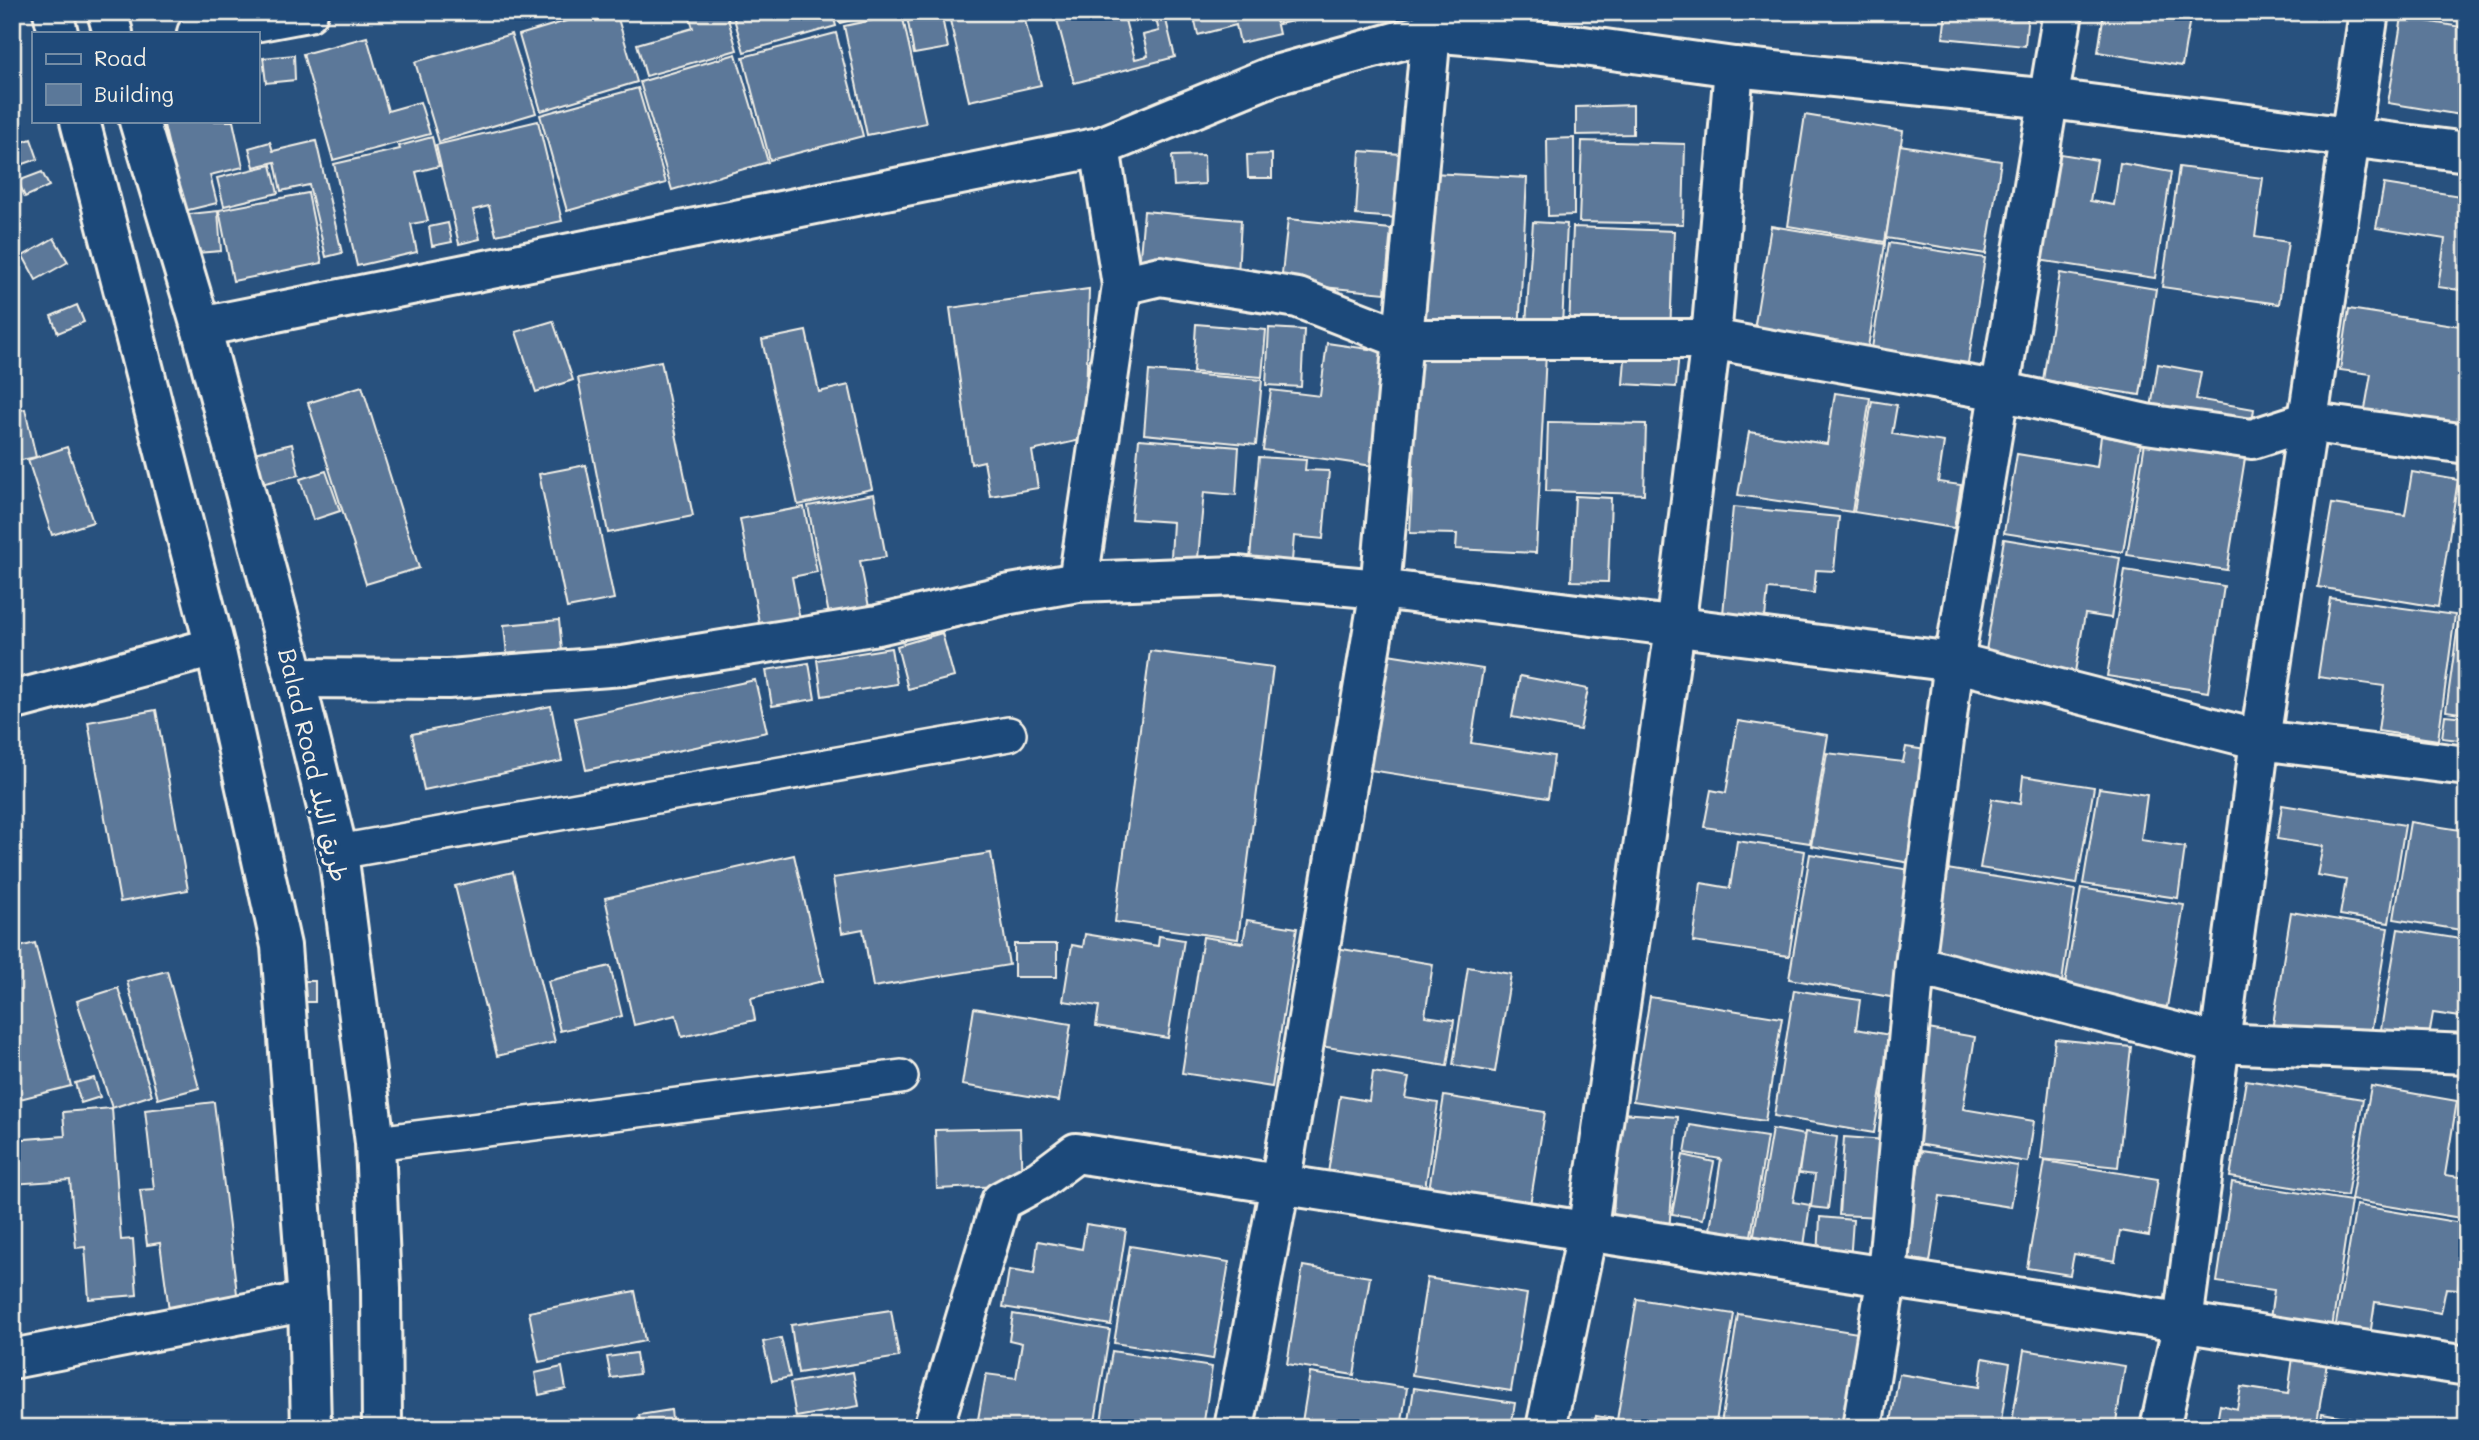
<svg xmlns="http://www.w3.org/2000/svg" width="2479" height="1440" font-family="Mali,'Playpen Sans Arabic',sans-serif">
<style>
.building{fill:#5b7899;stroke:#f4f1e8;stroke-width:2}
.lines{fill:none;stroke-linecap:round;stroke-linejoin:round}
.service-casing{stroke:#f4f1e8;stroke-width:38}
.minor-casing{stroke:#f4f1e8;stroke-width:44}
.trunk-casing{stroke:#f4f1e8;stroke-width:44}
.service{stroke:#1f4a7a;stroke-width:33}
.minor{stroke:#1f4a7a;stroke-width:38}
.trunk{stroke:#1f4a7a;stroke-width:38}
.labels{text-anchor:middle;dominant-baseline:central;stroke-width:7;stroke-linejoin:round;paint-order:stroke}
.street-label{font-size:24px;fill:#f4f1e8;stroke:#1f4a7a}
</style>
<rect width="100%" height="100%" fill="#28517e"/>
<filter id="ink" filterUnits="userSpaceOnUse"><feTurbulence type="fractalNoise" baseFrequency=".0143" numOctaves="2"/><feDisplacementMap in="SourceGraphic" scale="14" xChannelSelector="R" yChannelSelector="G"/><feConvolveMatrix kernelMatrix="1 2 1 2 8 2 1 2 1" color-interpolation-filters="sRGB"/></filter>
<g filter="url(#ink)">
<!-- building -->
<g class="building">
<polygon points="574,12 616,12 637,82 541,111 519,35 576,18"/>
<polygon points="688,12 726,12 737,50 646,76 637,44 693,28"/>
<polygon points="732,12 832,12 836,26 744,52"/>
<polygon points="837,12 882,12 840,23"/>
<polygon points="906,12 941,12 948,48 914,54"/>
<polygon points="948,12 1023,12 1041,85 969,101"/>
<polygon points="1055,12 1139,12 1124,16 1135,59 1148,56 1143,35 1159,31 1154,12 1164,12 1175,57 1074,83"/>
<polygon points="1193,12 1274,12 1279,34 1240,43 1236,25 1198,35"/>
<polygon points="1276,12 1315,12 1316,16 1279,24"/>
<polygon points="1946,12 2028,12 2025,46 1943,38"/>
<polygon points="2104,12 2191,12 2182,66 2098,52"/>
<polygon points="902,14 926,123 867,135 844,26"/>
<polygon points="2402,17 2467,28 2467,116 2388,103"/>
<polygon points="836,33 863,136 770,160 743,57"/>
<polygon points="511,34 536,113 439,142 415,62"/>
<polygon points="367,37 388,111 420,102 430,134 333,160 303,54"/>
<rect x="12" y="53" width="7" height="31"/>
<polygon points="736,54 768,162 672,190 640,82"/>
<polygon points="294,55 295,80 266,83 263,58"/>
<polygon points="638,88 666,183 567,211 540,115"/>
<polygon points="1633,105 1633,134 1576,135 1576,107"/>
<polygon points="1805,115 1903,131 1885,242 1788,226"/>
<polygon points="163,121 233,121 243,167 210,175 217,203 184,211"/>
<polygon points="538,121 562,221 496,235 489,206 473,210 480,239 459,244 436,145"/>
<polygon points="432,137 439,166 416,172 428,221 411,224 417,252 357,266 334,164 400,149 399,146"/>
<polygon points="1574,138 1574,215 1548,216 1547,139"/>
<polygon points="31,139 38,159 12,168 12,146"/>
<polygon points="316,141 342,253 326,257 309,185 281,191 275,162 254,167 249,148 270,142 273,151"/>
<polygon points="1582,141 1685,144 1683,224 1579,222"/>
<polygon points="1900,145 2001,161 1986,254 1886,238"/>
<polygon points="1360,151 1401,154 1397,218 1356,215"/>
<polygon points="2055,153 2097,160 2090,201 2114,205 2120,163 2171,172 2155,278 2038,260"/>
<polygon points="1272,154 1272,178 1248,178 1247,155"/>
<polygon points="1204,155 1205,184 1174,186 1172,156"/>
<polygon points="271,165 278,193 224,206 217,178"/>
<polygon points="2179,167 2263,178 2255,237 2288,242 2279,304 2162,287"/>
<polygon points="42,172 49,186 25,197 18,181"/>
<polygon points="1431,173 1527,178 1519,334 1423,329"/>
<polygon points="2384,184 2467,197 2467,291 2438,287 2445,239 2376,228"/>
<polygon points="308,193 322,263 233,281 219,210"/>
<polygon points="218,211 221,251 184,254 181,215"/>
<polygon points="1144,211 1241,220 1238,275 1139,268"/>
<polygon points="1288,219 1391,229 1385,293 1281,283"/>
<polygon points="1533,222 1567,224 1562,326 1526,324"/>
<polygon points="448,223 452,242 432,246 429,227"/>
<polygon points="1771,226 1885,244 1868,347 1754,330"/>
<polygon points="1573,227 1674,231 1670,334 1569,330"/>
<polygon points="54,238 68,262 36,280 23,256"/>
<polygon points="1889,243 1985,258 1968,363 1872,348"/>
<polygon points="2060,273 2156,289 2140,395 2043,380"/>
<polygon points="1089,289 1085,439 1032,451 1038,488 990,496 984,461 971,464 950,308"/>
<polygon points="77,305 84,322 58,333 51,316"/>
<polygon points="2349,309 2467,327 2467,394 2460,434 2363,420 2371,374 2340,370"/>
<polygon points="553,321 573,380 536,392 516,332"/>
<polygon points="1196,324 1266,330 1262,377 1193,372"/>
<polygon points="1269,328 1304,330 1301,387 1266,385"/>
<polygon points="806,331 819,392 849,385 872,489 798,505 762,340"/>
<polygon points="1327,343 1396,353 1380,467 1263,450 1271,390 1320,396"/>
<polygon points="1418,347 1546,353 1536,553 1456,549 1457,534 1410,533"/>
<polygon points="1626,347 1679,351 1676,387 1623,384"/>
<polygon points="661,361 693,516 608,533 578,378"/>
<polygon points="2158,364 2201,372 2196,399 2254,409 2250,437 2149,421"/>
<polygon points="1149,371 1262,380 1256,445 1144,434"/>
<polygon points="362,386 419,568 366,584 308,403"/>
<polygon points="1835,393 1870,398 1852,512 1738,495 1749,432 1827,444"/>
<polygon points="1872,401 1897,405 1892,434 1944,442 1938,482 1961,485 1954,528 1854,512"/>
<polygon points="25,409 36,457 12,462 12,412"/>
<polygon points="1548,422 1646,424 1644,494 1546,491"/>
<polygon points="2101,436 2141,443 2123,552 2004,533 2017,454 2097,467"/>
<polygon points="2146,436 2246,452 2227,570 2127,555"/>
<polygon points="1139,439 1239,447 1236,495 1204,492 1198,558 1171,557 1173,522 1131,519"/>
<polygon points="292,444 299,475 244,488 237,457"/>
<polygon points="67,447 93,522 52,535 28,460"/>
<polygon points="1259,457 1306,460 1305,470 1329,471 1323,539 1294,536 1291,574 1249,570"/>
<polygon points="586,465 614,599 567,608 539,474"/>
<polygon points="326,471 340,511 313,520 300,479"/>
<polygon points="2412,472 2458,480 2438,607 2318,587 2332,504 2405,515"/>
<polygon points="874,494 886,557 860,561 869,607 829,615 808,506"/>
<polygon points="1575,496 1611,498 1608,582 1571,581"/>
<polygon points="804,507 817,572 792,577 800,620 760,628 740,519"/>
<polygon points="1733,507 1839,517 1834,571 1816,570 1814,593 1768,589 1765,618 1723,614"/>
<polygon points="2467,533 2467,599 2458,598"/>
<polygon points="2004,539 2120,558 2111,618 2085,614 2075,672 1985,657"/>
<polygon points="2125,570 2224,586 2208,692 2107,676"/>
<polygon points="2330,598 2455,615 2438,740 2378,731 2384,686 2318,677"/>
<polygon points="2459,617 2467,618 2467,714 2446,711"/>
<polygon points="559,620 563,661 508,666 504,625"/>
<polygon points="942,633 954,677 908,689 897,646"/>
<polygon points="891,648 897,684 822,696 817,660"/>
<polygon points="1150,651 1273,667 1238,939 1115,922"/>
<polygon points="1388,654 1483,669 1471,743 1554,756 1548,798 1370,770"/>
<polygon points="809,663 815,699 772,706 766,670"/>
<polygon points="1520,676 1588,689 1580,730 1512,717"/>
<polygon points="755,680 767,732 586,770 575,718"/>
<polygon points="551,706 562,761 424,790 412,734"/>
<polygon points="156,710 188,890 120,902 88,722"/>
<polygon points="2445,715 2467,717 2467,741 2442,738"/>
<polygon points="1738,721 1828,735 1810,843 1704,827 1711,790 1726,793"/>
<polygon points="1906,747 1940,752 1922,865 1811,846 1827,753 1903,762"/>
<polygon points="2023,776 2094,787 2077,884 1980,868 1992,799 2020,804"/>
<polygon points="2099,788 2147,795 2141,840 2185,847 2178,898 2083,884"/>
<polygon points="2282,805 2405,825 2389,923 2340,915 2346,880 2317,875 2323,846 2277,839"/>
<polygon points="2410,822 2467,831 2467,931 2394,919"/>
<polygon points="1737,841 1805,851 1789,956 1693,942 1701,883 1730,888"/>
<polygon points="991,853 1009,965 873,987 863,929 842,933 833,878"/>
<polygon points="1810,854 1917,871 1896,998 1789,979"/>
<polygon points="794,855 823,981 751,998 755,1020 682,1037 676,1015 634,1025 605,898"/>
<polygon points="1947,869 2075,890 2061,989 1931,968"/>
<polygon points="513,872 555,1042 497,1056 455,886"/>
<polygon points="2081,888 2184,905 2167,1007 2064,990"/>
<polygon points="2291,912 2388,928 2369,1046 2272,1030"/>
<polygon points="1247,920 1297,928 1272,1087 1182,1073 1203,937 1243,943"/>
<polygon points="2398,929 2467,940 2467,1018 2433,1013 2428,1042 2380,1035"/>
<polygon points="1085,934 1158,946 1159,936 1184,940 1168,1038 1096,1026 1099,1006 1063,1001 1072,945 1083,947"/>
<polygon points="35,943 71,1086 12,1101 12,949"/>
<rect x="1014" y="944" width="43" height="33"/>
<polygon points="1336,948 1433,964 1425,1016 1454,1020 1447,1066 1320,1046"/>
<polygon points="610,966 622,1016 560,1031 548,981"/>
<polygon points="1468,967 1511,974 1495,1072 1453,1065"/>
<polygon points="167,971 199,1088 158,1099 127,981"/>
<rect x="305" y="981" width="10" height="21"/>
<polygon points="118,988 152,1095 112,1108 77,1001"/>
<polygon points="1794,990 1860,1000 1856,1029 1890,1035 1874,1133 1774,1116"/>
<polygon points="1650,997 1782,1018 1765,1121 1633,1101"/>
<polygon points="974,1008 1071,1024 1059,1101 962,1085"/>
<polygon points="1928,1029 1975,1037 1963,1109 2034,1121 2028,1162 1911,1143"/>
<polygon points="2055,1039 2131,1047 2118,1167 2041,1159"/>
<polygon points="1373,1072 1409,1078 1405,1098 1438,1103 1425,1188 1328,1173 1340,1096 1369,1101"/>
<polygon points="94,1078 100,1097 81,1103 75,1083"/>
<polygon points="2246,1080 2363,1099 2347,1196 2230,1177"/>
<polygon points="2371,1086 2457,1101 2445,1175 2467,1178 2467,1219 2351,1200"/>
<polygon points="1444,1096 1545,1112 1528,1217 1427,1202"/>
<polygon points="214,1102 238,1302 169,1310 160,1243 147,1245 140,1190 154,1189 145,1110"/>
<polygon points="112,1108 121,1240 133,1239 137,1295 89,1299 85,1247 76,1248 70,1180 12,1184 12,1140 65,1136 63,1112"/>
<polygon points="1621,1113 1678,1117 1669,1231 1612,1227"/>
<polygon points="1690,1125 1767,1137 1750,1242 1709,1236 1721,1159 1685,1153"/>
<polygon points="1020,1128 1022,1185 937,1189 935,1130"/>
<polygon points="1772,1129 1805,1135 1793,1202 1810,1205 1802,1259 1751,1251"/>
<polygon points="1805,1132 1837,1137 1828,1209 1811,1207 1815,1175 1799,1173"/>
<polygon points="1844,1137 1886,1140 1882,1217 1839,1215"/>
<polygon points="1921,1151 2018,1166 2011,1207 1940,1196 1930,1262 1903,1257"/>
<polygon points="1683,1155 1714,1162 1703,1219 1672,1214"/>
<polygon points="2045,1161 2158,1179 2149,1236 2120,1231 2115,1261 2074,1254 2070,1275 2027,1268"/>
<polygon points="2232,1182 2351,1201 2331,1335 2269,1326 2274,1290 2217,1282"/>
<polygon points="2356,1205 2467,1224 2458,1289 2446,1288 2441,1313 2375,1302 2370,1336 2335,1330"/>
<polygon points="1820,1217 1853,1220 1850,1262 1818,1259"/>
<polygon points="1086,1224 1126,1230 1111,1325 1003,1307 1009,1270 1034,1274 1038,1241 1082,1249"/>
<polygon points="1130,1246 1229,1262 1213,1359 1114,1343"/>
<polygon points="1303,1266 1370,1277 1354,1375 1287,1364"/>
<polygon points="1427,1278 1527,1294 1511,1391 1412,1375"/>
<polygon points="635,1291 645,1341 539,1362 529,1312"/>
<polygon points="1637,1299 1734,1314 1715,1428 1666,1428 1617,1420"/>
<polygon points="891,1310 899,1357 798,1373 791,1325"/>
<polygon points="1013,1314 1110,1330 1094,1428 977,1425 986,1374 1016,1378 1022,1343 1009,1340"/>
<polygon points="1738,1314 1858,1333 1842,1428 1746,1428 1721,1424"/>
<polygon points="781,1338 790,1377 772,1381 763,1342"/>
<polygon points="2024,1350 2125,1366 2115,1428 2011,1428"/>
<polygon points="1112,1351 1212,1367 1203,1428 1100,1428"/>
<polygon points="636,1353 639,1374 611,1378 607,1357"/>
<polygon points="2293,1357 2327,1363 2316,1428 2216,1428 2220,1405 2237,1409 2241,1387 2288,1394"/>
<polygon points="1983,1358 2010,1363 2000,1428 1890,1428 1899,1374 1979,1387"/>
<polygon points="562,1367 566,1389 539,1395 535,1373"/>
<polygon points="853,1372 859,1406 796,1417 790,1383"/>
<polygon points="1310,1373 1407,1388 1401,1428 1301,1428"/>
<polygon points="1414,1388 1515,1403 1511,1428 1408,1428"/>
<polygon points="671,1410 673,1428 641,1428 639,1415"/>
<polygon points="2322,1413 2383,1423 2382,1428 2320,1428"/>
<polygon points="1596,1416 1666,1428 1594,1428"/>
</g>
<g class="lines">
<defs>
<g id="service">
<polyline points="338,852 1009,734"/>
<polyline points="375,1143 901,1077"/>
</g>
<g id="minor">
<polyline points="197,33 308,12"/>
<polyline points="1122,285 1160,276 1298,298 1403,339 1711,339 2000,391 2146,424 2252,439 2305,422 2467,444"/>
<polyline points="201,327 1100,147 1272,76 1431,32 1576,45 1734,67 2050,99 2467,152"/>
<polyline points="1078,582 1122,285 1100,147"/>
<polyline points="295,678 448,679 623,666 878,625 1005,595 1078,582 1236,576 1380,589 1954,662 2260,740 2467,766"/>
<polyline points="12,701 215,647"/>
<polyline points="1915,965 2218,1043 2467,1054"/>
<polyline points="12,1359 308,1301"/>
<path d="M933,1428L1001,1201L1040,1180L1076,1153C1539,1225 2003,1294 2467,1366"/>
<polyline points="1234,1428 1280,1185 1380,589 1431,32 1436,12"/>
<polyline points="1546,1428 1587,1233 1675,628 1711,339 1734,67"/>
<polyline points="1862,1428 1887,1275 1915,965 1954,662 2063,12"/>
<polyline points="2160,1428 2183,1322 2260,740 2369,12"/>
</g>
<g id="trunk">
<polyline points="53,12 58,33"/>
<polyline points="107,12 113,33"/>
<polyline points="80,121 215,647 281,946 308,1301 311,1428"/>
<polyline points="139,121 201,327 295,678 338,852 375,1143 381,1289 382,1428"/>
</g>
</defs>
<!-- service casing -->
<use href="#service" class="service-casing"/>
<!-- minor casing -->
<use href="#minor" class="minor-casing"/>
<!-- trunk casing -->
<use href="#trunk" class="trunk-casing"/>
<!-- service -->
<use href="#service" class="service"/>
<!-- minor -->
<use href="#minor" class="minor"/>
<!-- trunk -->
<use href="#trunk" class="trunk"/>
</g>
</g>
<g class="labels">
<!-- street labels -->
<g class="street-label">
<text transform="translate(314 765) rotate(77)">Balad Road طريق البلد</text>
</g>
</g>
<!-- margin -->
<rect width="2479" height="1440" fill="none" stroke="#1f4a7a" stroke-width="42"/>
<rect x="21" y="21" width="2437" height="1398" fill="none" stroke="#f4f1e8" stroke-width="2.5" filter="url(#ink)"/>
<!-- legend -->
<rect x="32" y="32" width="228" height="91" fill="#1f4a7a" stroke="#748da6" stroke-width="2"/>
<rect x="46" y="54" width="35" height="10" fill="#1f4a7a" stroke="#748da6" stroke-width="2"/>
<text x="94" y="66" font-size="21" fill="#f4f1e8">Road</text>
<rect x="46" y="84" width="35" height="21" fill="#5b7899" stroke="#748da6" stroke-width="2"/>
<text x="94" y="102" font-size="21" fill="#f4f1e8">Building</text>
</svg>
